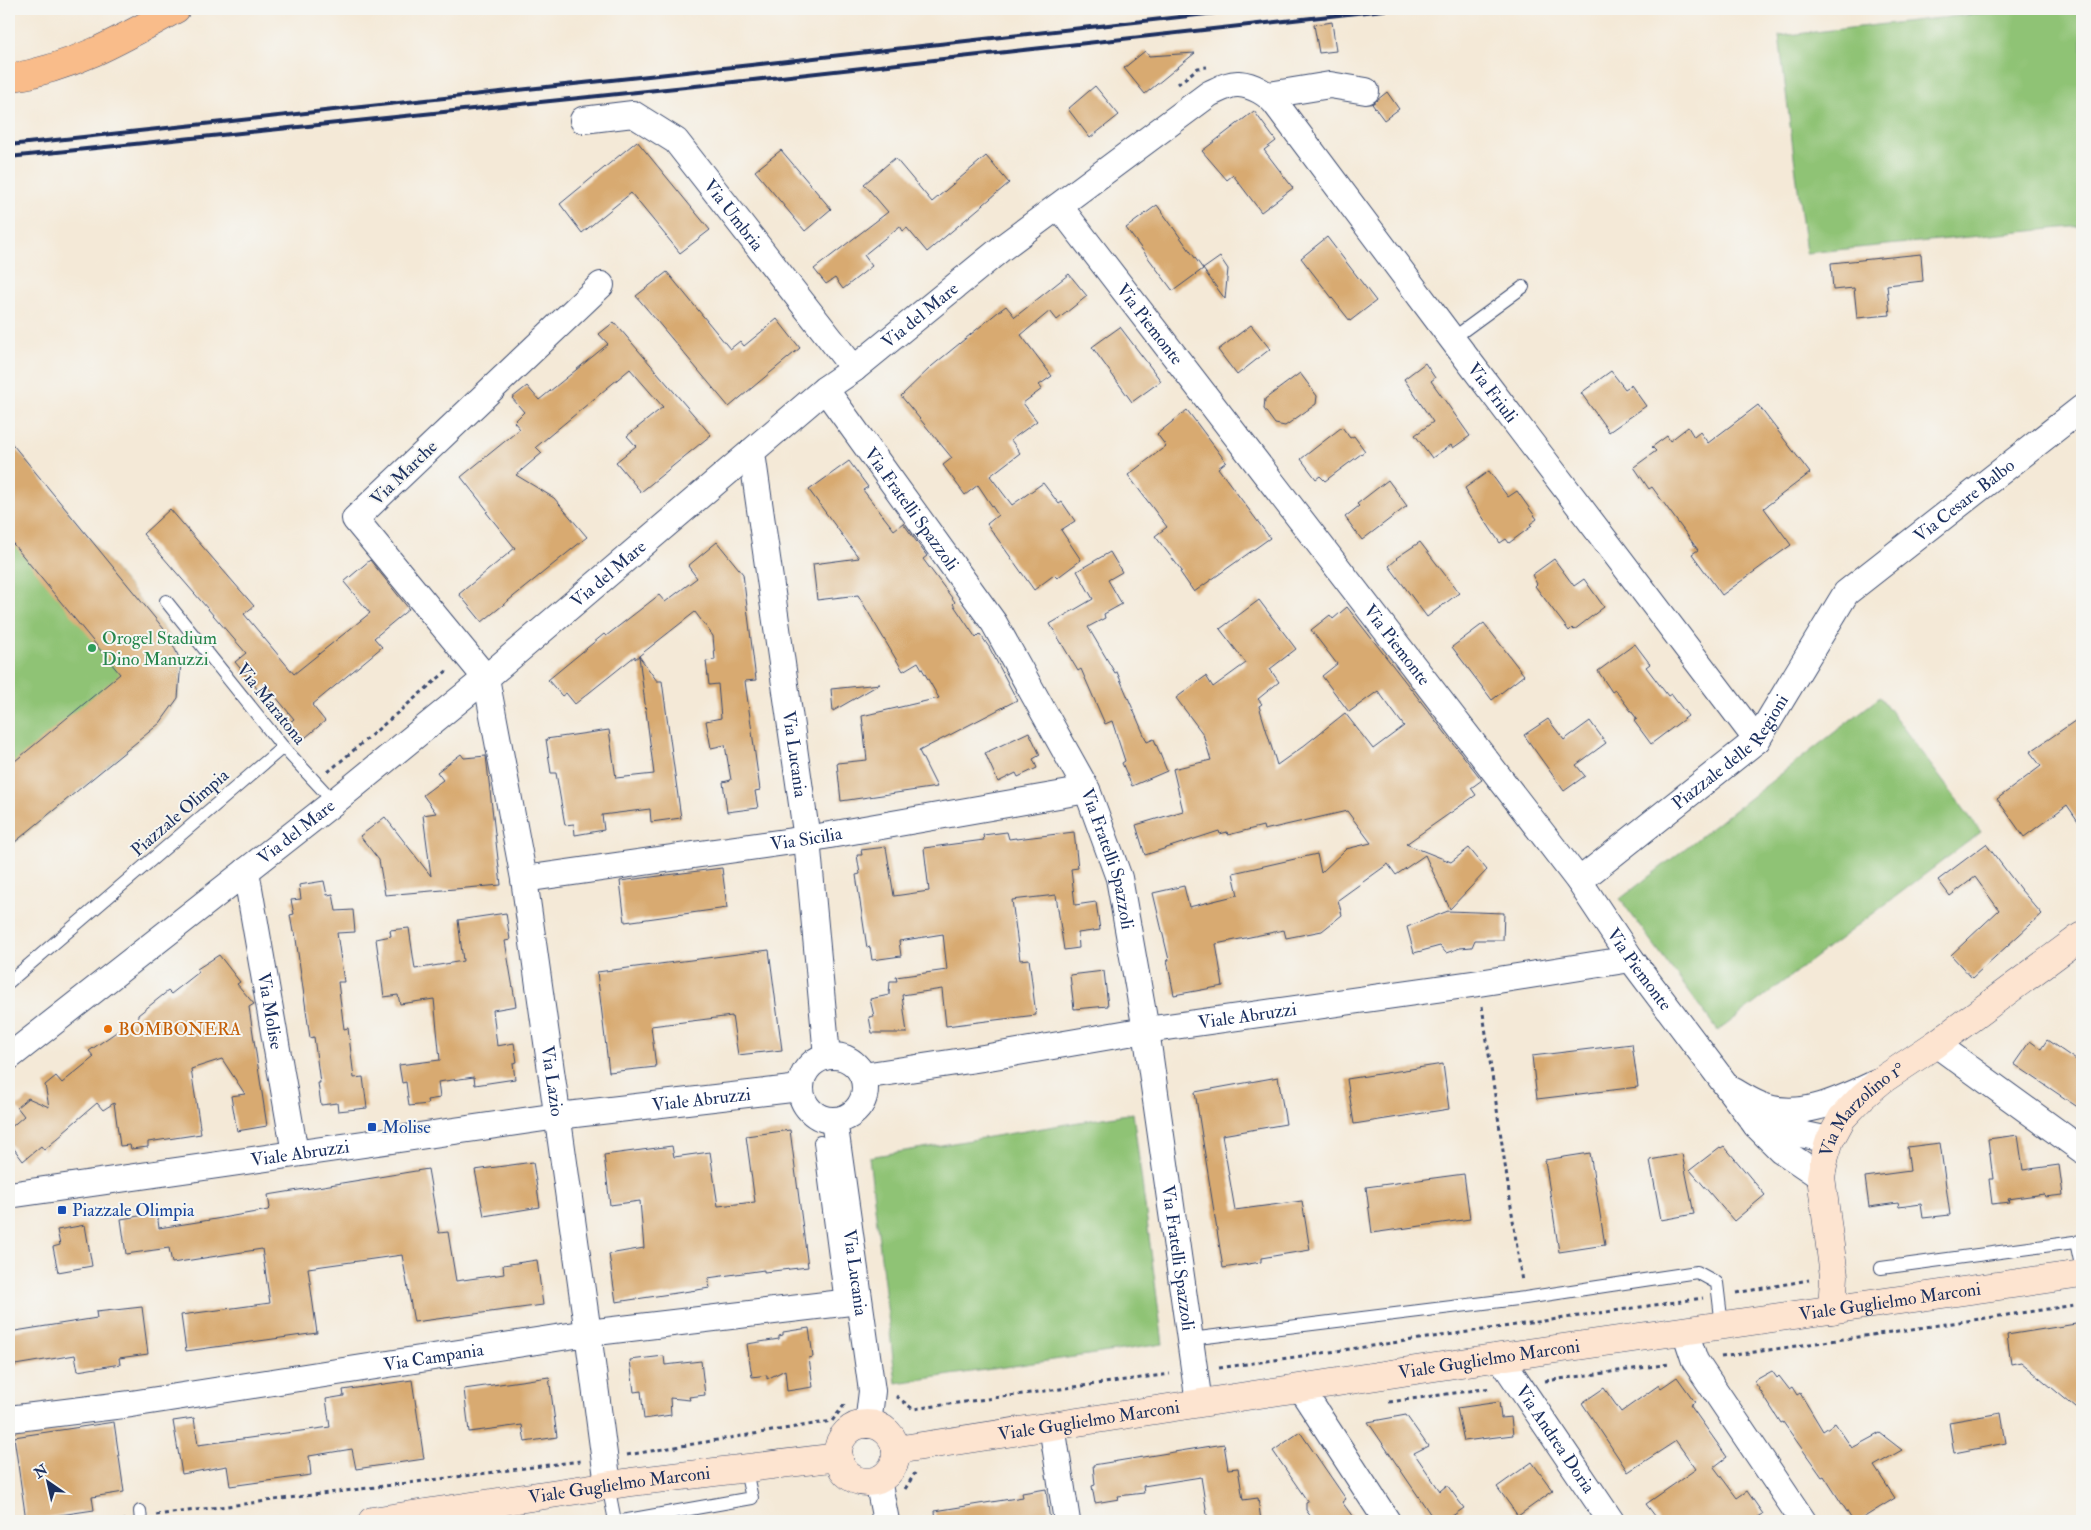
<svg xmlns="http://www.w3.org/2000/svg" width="2091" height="1530" font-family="'IM FELL Double Pica',serif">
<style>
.green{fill:#8fc374;stroke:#557969}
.building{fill:#d8aa71}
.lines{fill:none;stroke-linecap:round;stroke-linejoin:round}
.lane-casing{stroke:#3c4b70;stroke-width:14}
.street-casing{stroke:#3c4b70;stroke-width:28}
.secondary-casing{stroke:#3c4b70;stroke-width:29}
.highway-casing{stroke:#3c4b70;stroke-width:29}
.path{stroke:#3c4b70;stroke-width:3;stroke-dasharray:4 4;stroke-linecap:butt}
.lane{stroke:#fff;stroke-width:12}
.street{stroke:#fff;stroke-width:26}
.secondary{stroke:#fde4d0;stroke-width:28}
.highway{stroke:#f9bc8a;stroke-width:28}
.rail{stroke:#1b2f5e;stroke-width:4}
.leisure-dot{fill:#2e9e5b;stroke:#f6f6f2;stroke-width:2}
.food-dot{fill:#e8710a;stroke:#f6f6f2;stroke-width:2}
.transit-dot{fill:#1a4fb4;stroke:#f6f6f2;stroke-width:2}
.labels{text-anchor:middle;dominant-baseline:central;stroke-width:4;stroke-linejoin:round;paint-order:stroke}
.street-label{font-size:18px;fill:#1b2f5e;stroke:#f6f6f2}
.leisure-label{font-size:18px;fill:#27864d;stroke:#f6f6f2;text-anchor:start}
.food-label{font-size:18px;fill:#c56008;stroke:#f6f6f2;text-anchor:start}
.transit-label{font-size:18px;fill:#164399;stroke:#f6f6f2;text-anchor:start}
</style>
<rect width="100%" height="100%" fill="#f6f6f2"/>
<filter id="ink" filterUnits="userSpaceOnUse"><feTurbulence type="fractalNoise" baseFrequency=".02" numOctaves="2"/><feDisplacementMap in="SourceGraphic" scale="10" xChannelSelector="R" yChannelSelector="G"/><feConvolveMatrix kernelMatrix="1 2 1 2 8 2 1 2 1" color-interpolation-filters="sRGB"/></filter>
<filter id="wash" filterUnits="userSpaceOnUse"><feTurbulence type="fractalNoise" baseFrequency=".0096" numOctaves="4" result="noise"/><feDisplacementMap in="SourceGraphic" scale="20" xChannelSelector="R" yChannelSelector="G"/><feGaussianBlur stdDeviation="1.12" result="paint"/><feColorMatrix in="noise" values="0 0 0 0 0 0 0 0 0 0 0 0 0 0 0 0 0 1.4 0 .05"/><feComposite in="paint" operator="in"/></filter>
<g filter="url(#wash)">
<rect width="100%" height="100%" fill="#f4e9d7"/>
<!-- green -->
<g class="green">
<polygon points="2020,9 2082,9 2082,226 1806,253 1779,36"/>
<polygon points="9,441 168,634 181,662 178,698 160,723 9,847"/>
<polygon points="1880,697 1981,832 1718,1031 1620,899"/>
<polygon points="1133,1113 1163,1344 896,1383 869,1157"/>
</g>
<g id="blocks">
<!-- building -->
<g class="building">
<polygon points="1332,22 1336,51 1319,53 1314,25"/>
<polygon points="1145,51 1149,56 1195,53 1145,94 1124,68"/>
<polygon points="1095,86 1119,115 1090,138 1068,109"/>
<polygon points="1387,92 1399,109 1384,120 1372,104"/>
<polygon points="1254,111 1276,141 1264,150 1293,188 1261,212 1233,175 1227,180 1202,151"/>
<polygon points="637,141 710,230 680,253 631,193 582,233 560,204"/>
<polygon points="781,150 831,209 805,231 755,171"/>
<polygon points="986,156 1009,183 927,252 907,228 903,231 900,226 864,255 872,266 843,289 835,278 826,284 814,269 888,212 864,184 895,158 932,202"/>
<polygon points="1157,205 1203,269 1220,257 1228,269 1225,299 1203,269 1173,291 1126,228"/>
<polygon points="1327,237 1376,301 1350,321 1301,258"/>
<polygon points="1921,254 1923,281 1887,285 1890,315 1857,318 1854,288 1833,290 1831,263"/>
<polygon points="667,272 730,349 740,341 744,346 777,319 800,348 729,407 636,296"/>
<polygon points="1069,274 1087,296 1057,320 1050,311 1021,335 1052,376 1039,385 1042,389 1023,403 1037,421 1011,440 1020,453 990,476 1012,505 1043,483 1059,504 1062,502 1075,521 1061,530 1081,560 1057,578 1054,575 1034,590 987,524 998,515 978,485 965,495 943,465 952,458 901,396 932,366 998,312 1006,306 1015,317"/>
<polygon points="614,322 711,435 641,492 616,462 636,446 627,436 663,407 630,369 536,447 542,453 516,475 554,498 587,537 482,622 459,594 515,548 486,512 488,511 461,477 520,429 514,422 524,412 512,398 527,386 539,400 608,344 599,334"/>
<polygon points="1251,325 1270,349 1237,375 1218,350"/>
<polygon points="1120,327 1161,381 1132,402 1092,347"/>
<polygon points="1425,363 1435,378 1431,381 1470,436 1453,448 1451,445 1432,458 1415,435 1433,422 1404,379"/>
<polygon points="1611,371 1625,389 1631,385 1646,406 1609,432 1581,393"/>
<polygon points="1300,373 1317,396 1316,404 1285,426 1275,424 1264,409 1265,399"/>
<polygon points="1758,405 1810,473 1764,508 1791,545 1722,595 1692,554 1698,550 1652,487 1649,489 1634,467 1656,451 1652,447 1667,436 1670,441 1688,427 1694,437 1700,432 1708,443"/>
<polygon points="1187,410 1226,462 1218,468 1270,538 1194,592 1180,572 1182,571 1155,536 1167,527 1128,475 1166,446 1157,434"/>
<polygon points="1342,427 1350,438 1354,436 1365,451 1325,481 1320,476 1316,479 1301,459"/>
<polygon points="9,440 168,634 181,662 178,698 160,723 9,847 9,766 120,674 9,539"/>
<polygon points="849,461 868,487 863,490 894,530 903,523 927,556 923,559 955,602 953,604 976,638 980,634 989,647 1017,700 919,751 937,787 841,801 837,763 867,760 862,716 939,698 918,662 903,671 858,595 817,600 813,564 859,558 809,490"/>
<polygon points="1489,471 1508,497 1517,491 1537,519 1530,524 1532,526 1509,543 1506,539 1500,543 1467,494 1468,493 1465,488"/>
<polygon points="1388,480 1407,506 1362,540 1345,517 1359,506 1357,504"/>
<polygon points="170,509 254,606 244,614 294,674 370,613 344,582 370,560 409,609 374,638 382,647 312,705 325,721 299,743 285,726 294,719 266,685 259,691 235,662 246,653 143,534"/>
<polygon points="717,542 743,574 756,680 745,681 760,790 755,791 758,808 727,812 723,782 731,780 725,745 711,748 706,721 721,718 718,684 709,685 706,661 715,660 713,636 695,612 635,659 635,656 575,704 566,693 562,696 548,680 604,634 606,636 659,595 665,602 697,578 688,566"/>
<polygon points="1420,542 1459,593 1427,617 1389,566 1397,559 1396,558"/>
<polygon points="1110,552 1122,572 1108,580 1122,604 1104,614 1105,618 1088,627 1115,673 1117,672 1147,742 1154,739 1167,771 1132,786 1122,763 1125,761 1112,721 1105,724 1081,669 1078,671 1050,624 1093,599 1077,571"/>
<polygon points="1554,559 1574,586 1584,579 1604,607 1574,630 1572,628 1569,631 1535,586 1537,584 1532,575"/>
<polygon points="1259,600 1296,649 1270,669 1279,682 1258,699 1262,704 1259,706 1277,765 1301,748 1345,713 1373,749 1404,726 1378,691 1349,712 1322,676 1337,664 1311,630 1330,615 1333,619 1347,607 1482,780 1471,788 1476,795 1406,844 1451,862 1469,848 1487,870 1450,909 1425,855 1396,875 1388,864 1338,900 1342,915 1322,931 1286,938 1284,930 1216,944 1223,986 1174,995 1167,960 1169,960 1153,893 1184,886 1189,907 1238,895 1233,873 1317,854 1321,873 1346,849 1371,843 1347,811 1264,830 1263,826 1228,835 1227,832 1220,834 1219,831 1145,855 1136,825 1183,811 1173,769 1211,760 1203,734 1176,698 1206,676 1213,687 1246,663 1220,629"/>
<polygon points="1484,623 1524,675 1492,700 1452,647"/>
<polygon points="1635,644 1650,664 1646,667 1668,696 1671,694 1688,716 1651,744 1634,721 1637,719 1615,690 1612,692 1598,671"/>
<polygon points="639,656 657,681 662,681 681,818 651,822 650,809 602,815 604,830 575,835 574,824 565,825 556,773 551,773 546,739 609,730 616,778 654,774"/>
<polygon points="880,684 833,711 831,689"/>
<polygon points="2082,716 2082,827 2067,805 2024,837 1997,799 2041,766 2030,752"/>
<polygon points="1548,719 1564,740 1590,721 1606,743 1576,765 1585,776 1564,791 1524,735"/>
<polygon points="1029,732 1040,755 1033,759 1037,768 1018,777 1016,773 998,782 985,753"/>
<polygon points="461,754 464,758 486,756 501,885 385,895 379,860 360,836 385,817 431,876 423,815 436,813 423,795 443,780 437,772"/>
<polygon points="1007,832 1009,839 1016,838 1016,839 1074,832 1078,868 1071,869 1075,905 1096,902 1100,930 1078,933 1079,948 1064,950 1056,895 1012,900 1020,960 1029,959 1036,1015 946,1026 942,989 902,995 907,1033 872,1033 869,1017 874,1016 870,999 889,995 890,981 897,981 896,977 947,970 943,934 899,941 901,956 872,960 870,947 867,948 856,875 860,874 857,855 862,855 861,850 886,847 894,896 929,891 924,848 984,840 983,835"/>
<polygon points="1986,844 2021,890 2042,914 1972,978 1951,955 1999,910 1975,877 1950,896 1938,880"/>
<polygon points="722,868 727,908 625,922 620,881"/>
<polygon points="324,881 327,895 333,894 336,911 353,910 355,932 337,933 344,982 338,982 344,1029 348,1028 354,1078 363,1077 367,1108 338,1111 337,1103 321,1105 318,1083 320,1083 314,1037 310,1038 295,932 293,932 290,915 294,914 291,900 301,899 299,885"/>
<polygon points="1448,911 1504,913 1503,940 1475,940 1472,947 1460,948 1446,953 1440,946 1414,953 1407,927"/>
<polygon points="506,913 510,940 505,941 516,1006 493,1010 497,1046 514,1043 517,1062 513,1063 515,1079 475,1085 474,1077 438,1082 440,1098 427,1100 428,1104 409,1106 406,1082 402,1083 399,1065 440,1060 434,999 400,1004 398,995 384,997 376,939 391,936 390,930 409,928 415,969 463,961 458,920"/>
<polygon points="769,950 782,1050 738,1055 732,1016 651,1026 656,1067 609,1072 597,972"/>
<polygon points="219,955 240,982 237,984 254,1004 249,1007 267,1126 237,1131 231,1096 245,1094 222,1059 191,1069 201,1134 148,1142 148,1147 131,1149 130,1145 120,1146 114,1103 103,1110 97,1103 63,1132 64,1133 44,1150 41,1146 23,1161 9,1142 9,1129 24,1116 17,1107 28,1098 49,1107 45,1085 56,1076 62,1083 94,1057 89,1051 138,1017 138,1015 168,991 171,994 199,972 197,969"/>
<polygon points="1104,971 1108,1006 1074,1009 1070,975"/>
<polygon points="2047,1040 2082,1064 2082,1110 2014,1064 2030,1041 2041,1049"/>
<polygon points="1632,1044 1638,1087 1537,1099 1532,1056"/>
<polygon points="1443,1064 1449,1109 1354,1124 1347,1079"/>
<polygon points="1278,1077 1286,1124 1222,1135 1235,1210 1302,1201 1310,1250 1261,1258 1261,1262 1223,1268 1195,1092"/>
<polygon points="790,1130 808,1267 764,1272 764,1270 708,1278 710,1288 616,1302 609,1254 644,1248 640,1201 610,1205 604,1155 672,1146 674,1157 710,1152 718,1206 755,1202 746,1136"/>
<polygon points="2018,1135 2023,1170 2059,1165 2063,1195 2045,1197 2044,1194 2008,1199 2009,1202 1992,1204 1989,1179 1993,1179 1988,1139"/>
<polygon points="1940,1143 1950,1215 1923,1218 1921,1204 1899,1207 1898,1203 1869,1207 1865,1177 1910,1171 1907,1147"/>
<polygon points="1724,1146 1765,1195 1734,1221 1690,1170 1720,1147 1721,1148"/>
<polygon points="1590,1153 1605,1245 1559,1252 1545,1160"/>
<polygon points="1682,1154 1694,1214 1661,1220 1650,1160"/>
<polygon points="533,1162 540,1207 484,1216 475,1170"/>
<polygon points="428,1169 439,1233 448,1232 456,1281 504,1274 503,1265 537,1260 543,1305 414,1322 402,1255 308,1268 317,1333 186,1351 181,1315 270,1303 262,1249 172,1263 169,1248 126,1254 121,1219 157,1213 159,1228 210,1220 268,1210 270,1208 268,1195"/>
<polygon points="1464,1174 1470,1219 1372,1233 1366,1187"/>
<polygon points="85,1225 92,1266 58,1272 53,1247 60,1245 57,1230"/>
<polygon points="142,1307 148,1354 119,1358 120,1364 78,1371 75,1355 9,1366 9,1332 97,1318 96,1312"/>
<polygon points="2082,1323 2082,1413 2021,1362 2011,1364 2007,1335"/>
<polygon points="809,1328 813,1357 809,1358 813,1387 787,1391 785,1370 767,1379 767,1375 752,1377 747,1344 779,1339 779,1336 783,1335 783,1332"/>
<polygon points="664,1356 665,1365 701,1361 705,1395 689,1397 690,1400 670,1398 671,1415 644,1419 641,1391 634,1392 630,1360"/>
<polygon points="1772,1371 1777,1378 1779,1376 1789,1389 1792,1387 1797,1395 1800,1393 1823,1431 1835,1423 1852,1448 1880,1433 1902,1450 1874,1466 1895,1498 1858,1521 1853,1521 1824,1476 1822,1477 1783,1422 1781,1423 1754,1381"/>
<polygon points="549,1377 557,1437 525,1442 522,1425 469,1432 464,1389"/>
<polygon points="1677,1377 1695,1402 1690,1405 1727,1457 1714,1467 1737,1498 1747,1491 1763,1514 1752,1521 1659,1521 1646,1504 1696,1469 1676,1441 1628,1472 1582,1403 1604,1388 1621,1412 1659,1385 1661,1388"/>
<polygon points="412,1380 424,1459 356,1469 352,1449 309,1456 311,1475 230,1486 227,1466 182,1474 173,1421 194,1418 198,1445 330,1427 326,1399 344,1396 343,1390"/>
<polygon points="1499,1402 1501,1418 1511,1417 1513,1435 1464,1441 1457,1408"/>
<polygon points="2001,1413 2006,1443 1954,1453 1949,1422"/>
<polygon points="1406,1415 1428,1446 1414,1453 1440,1491 1447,1485 1464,1508 1445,1521 1435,1521 1368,1422"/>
<polygon points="114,1422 124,1492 92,1497 94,1510 26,1520 14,1437"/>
<polygon points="1300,1432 1346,1499 1342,1502 1356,1521 1314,1521 1306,1510 1306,1503 1308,1502 1273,1451"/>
<polygon points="1224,1444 1228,1469 1238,1468 1243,1500 1258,1498 1261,1521 1208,1521 1201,1477 1143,1486 1144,1493 1118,1496 1119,1499 1095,1503 1092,1486 1095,1485 1093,1465"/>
<polygon points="1532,1462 1553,1491 1518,1516 1497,1487"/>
<polygon points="1046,1489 1050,1521 936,1521 935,1511 1023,1497 1022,1493"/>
</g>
</g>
</g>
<g filter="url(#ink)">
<use href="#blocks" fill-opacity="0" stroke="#3c4b70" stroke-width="1"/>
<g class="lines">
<defs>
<g id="lane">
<polyline points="1452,339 1523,287"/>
<polyline points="166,601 283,747 334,802"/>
<polyline points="9,982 283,747"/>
<polyline points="820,1142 841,1303"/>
<polyline points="2076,1242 2082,1270"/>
<polyline points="1881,1268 2082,1241"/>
<polyline points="1190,1339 1525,1298 1697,1272 1717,1283 1722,1326"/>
<polyline points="608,1485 615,1521"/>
<polyline points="140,1511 141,1521"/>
<polyline points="622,1521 752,1498 745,1467"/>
</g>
<g id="street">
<polyline points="1269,95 1330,85 1366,91"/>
<path id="s1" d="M583,120L633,114L676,141L854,369"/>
<path id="s2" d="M1059,206L1579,881L1631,959L1756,1125L1781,1150L1821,1177"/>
<path id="s3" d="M601,285L355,519L486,678L524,879L588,1333L608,1485"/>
<path id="s4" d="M825,389L994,623L1087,790L1119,878L1146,1030L1199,1403"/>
<path id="s5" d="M752,453L807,839L827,1056"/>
<path id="s6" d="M246,871L295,1153"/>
<path id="s7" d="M524,879L807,839L1087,790"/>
<path id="s8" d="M1579,881L1757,740L1846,593L2082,408"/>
<polyline points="1936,1044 2082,1150"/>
<circle cx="833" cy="1088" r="32"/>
<path id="s9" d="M9,1057L334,802L486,678L825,389L854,369L1002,248L1209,94C1218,90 1229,83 1239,84C1253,85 1268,94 1276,104L1452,339L1757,740"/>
<path id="s10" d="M863,1076L983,1058L1146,1030L1479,983L1631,959"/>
<path d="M1732,1090C1741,1095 1750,1101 1760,1105C1798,1121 1840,1100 1874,1084"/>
<path id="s11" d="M834,1120L872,1391L868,1425"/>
<polyline points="1756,1125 1830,1140"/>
<path id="s12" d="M9,1195L558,1116L800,1088"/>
<polyline points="1685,1331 1695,1361 1803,1521"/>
<path id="s13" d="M1500,1357L1611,1521"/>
<polyline points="1301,1389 1387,1521"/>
<path id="s14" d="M9,1419L131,1404L588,1333L859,1301"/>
<polyline points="1052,1426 1067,1521"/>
<polyline points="878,1480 886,1521"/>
</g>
<g id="secondary">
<path id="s15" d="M1832,1310L1834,1276L1821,1177L1825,1156L1830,1140L1842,1118L1863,1096L1882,1080L1936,1044L2082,936"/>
<circle cx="867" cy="1453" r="29"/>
<path id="s16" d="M896,1450L1500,1357L2082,1274"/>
<path id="s17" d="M372,1521L631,1482L839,1457"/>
</g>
<path id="highway" d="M9,78C72,68 121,40 176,9"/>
</defs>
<!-- lane casing -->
<use href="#lane" class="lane-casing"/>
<!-- street casing -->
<use href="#street" class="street-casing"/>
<!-- secondary casing -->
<use href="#secondary" class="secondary-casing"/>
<!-- highway casing -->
<use href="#highway" class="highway-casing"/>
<!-- path -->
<g class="path">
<polyline points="1178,84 1198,68 1207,67"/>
<polyline points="328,772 449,669"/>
<polyline points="1482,1006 1522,1282"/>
<polyline points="1736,1293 1809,1280"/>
<polyline points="1721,1357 2082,1304"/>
<polyline points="1219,1368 1703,1298"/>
<polyline points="1545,1381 1670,1364"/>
<polyline points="896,1396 913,1409 1170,1374"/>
<polyline points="1389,1402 1491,1388"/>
<polyline points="627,1455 832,1421 845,1404"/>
<polyline points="839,1483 855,1492"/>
<polyline points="905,1489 915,1473"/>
<polyline points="156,1515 581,1461"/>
<polyline points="116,1521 125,1520"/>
</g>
<!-- lane -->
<use href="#lane" class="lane"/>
<!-- street -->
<use href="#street" class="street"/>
<!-- secondary -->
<use href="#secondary" class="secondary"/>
<!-- highway -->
<use href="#highway" class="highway"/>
<!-- rail -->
<g class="rail">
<polyline points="9,145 751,65 1251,9"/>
<polyline points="9,157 753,80 1393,9"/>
</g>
</g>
</g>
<!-- markers -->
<circle class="leisure-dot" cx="92" cy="648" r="5"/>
<circle class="food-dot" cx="108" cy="1029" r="5"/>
<g class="transit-dot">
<rect x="367" y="1122" width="10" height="10" rx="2.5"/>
<rect x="57" y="1205" width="10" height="10" rx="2.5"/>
</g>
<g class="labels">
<!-- street labels -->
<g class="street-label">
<text stroke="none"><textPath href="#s1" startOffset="195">Via Umbria</textPath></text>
<text stroke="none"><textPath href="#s9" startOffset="1175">Via del Mare</textPath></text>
<text stroke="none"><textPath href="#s2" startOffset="149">Via Piemonte</textPath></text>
<text stroke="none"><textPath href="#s9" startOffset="1975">Via Friuli</textPath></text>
<text transform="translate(404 473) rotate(-44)">Via Marche</text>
<text stroke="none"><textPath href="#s8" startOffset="549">Via Cesare Balbo</textPath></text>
<text stroke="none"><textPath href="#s4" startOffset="148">Via Fratelli Spazzoli</textPath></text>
<text stroke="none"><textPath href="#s9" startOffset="770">Via del Mare</textPath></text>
<text stroke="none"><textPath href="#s2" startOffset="554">Via Piemonte</textPath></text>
<text transform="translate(271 704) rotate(51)">Via Maratona</text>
<text stroke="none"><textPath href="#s8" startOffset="200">Piazzale delle Regioni</textPath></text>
<text stroke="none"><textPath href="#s5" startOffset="304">Via Lucania</textPath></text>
<text transform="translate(180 813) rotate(-41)">Piazzale Olimpia</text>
<text stroke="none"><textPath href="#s9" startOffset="365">Via del Mare</textPath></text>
<text stroke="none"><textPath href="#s7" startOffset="285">Via Sicilia</textPath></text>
<text stroke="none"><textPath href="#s4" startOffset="552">Via Fratelli Spazzoli</textPath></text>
<text stroke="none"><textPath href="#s2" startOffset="959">Via Piemonte</textPath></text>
<text stroke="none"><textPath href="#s6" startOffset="142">Via Molise</textPath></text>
<text stroke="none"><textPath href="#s10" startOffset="389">Viale Abruzzi</textPath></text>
<text stroke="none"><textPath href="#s3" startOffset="954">Via Lazio</textPath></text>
<text stroke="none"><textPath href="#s12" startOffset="699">Viale Abruzzi</textPath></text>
<text stroke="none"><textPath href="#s15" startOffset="216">Via Marzolino 1°</textPath></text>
<text stroke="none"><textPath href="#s12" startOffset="294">Viale Abruzzi</textPath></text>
<text stroke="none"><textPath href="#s4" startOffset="958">Via Fratelli Spazzoli</textPath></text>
<text stroke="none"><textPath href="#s11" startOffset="154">Via Lucania</textPath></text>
<text stroke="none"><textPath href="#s16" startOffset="1005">Viale Guglielmo Marconi</textPath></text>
<text stroke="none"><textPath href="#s14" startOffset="429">Via Campania</textPath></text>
<text stroke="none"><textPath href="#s16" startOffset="600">Viale Guglielmo Marconi</textPath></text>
<text stroke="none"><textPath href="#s16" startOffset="195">Viale Guglielmo Marconi</textPath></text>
<text stroke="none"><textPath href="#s13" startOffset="99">Via Andrea Doria</textPath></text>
<text stroke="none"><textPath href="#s17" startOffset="250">Viale Guglielmo Marconi</textPath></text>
</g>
<!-- leisure labels -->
<g class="leisure-label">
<text x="102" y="638">Orogel Stadium<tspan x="102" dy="21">Dino Manuzzi</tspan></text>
</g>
<!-- food labels -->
<g class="food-label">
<text x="118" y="1029">BOMBONERA</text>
</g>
<!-- transit labels -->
<g class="transit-label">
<text x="382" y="1127">Molise</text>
<text x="72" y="1210">Piazzale Olimpia</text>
</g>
</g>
<!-- margin -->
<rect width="2091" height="1530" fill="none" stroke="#f6f6f2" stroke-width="30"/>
<!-- north arrow -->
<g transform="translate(48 1482) rotate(326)" stroke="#f6f6f2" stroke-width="4" paint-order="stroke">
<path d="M0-4L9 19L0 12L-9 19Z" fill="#1b2f5e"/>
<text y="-8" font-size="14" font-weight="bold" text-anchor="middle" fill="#1b2f5e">N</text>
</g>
</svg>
